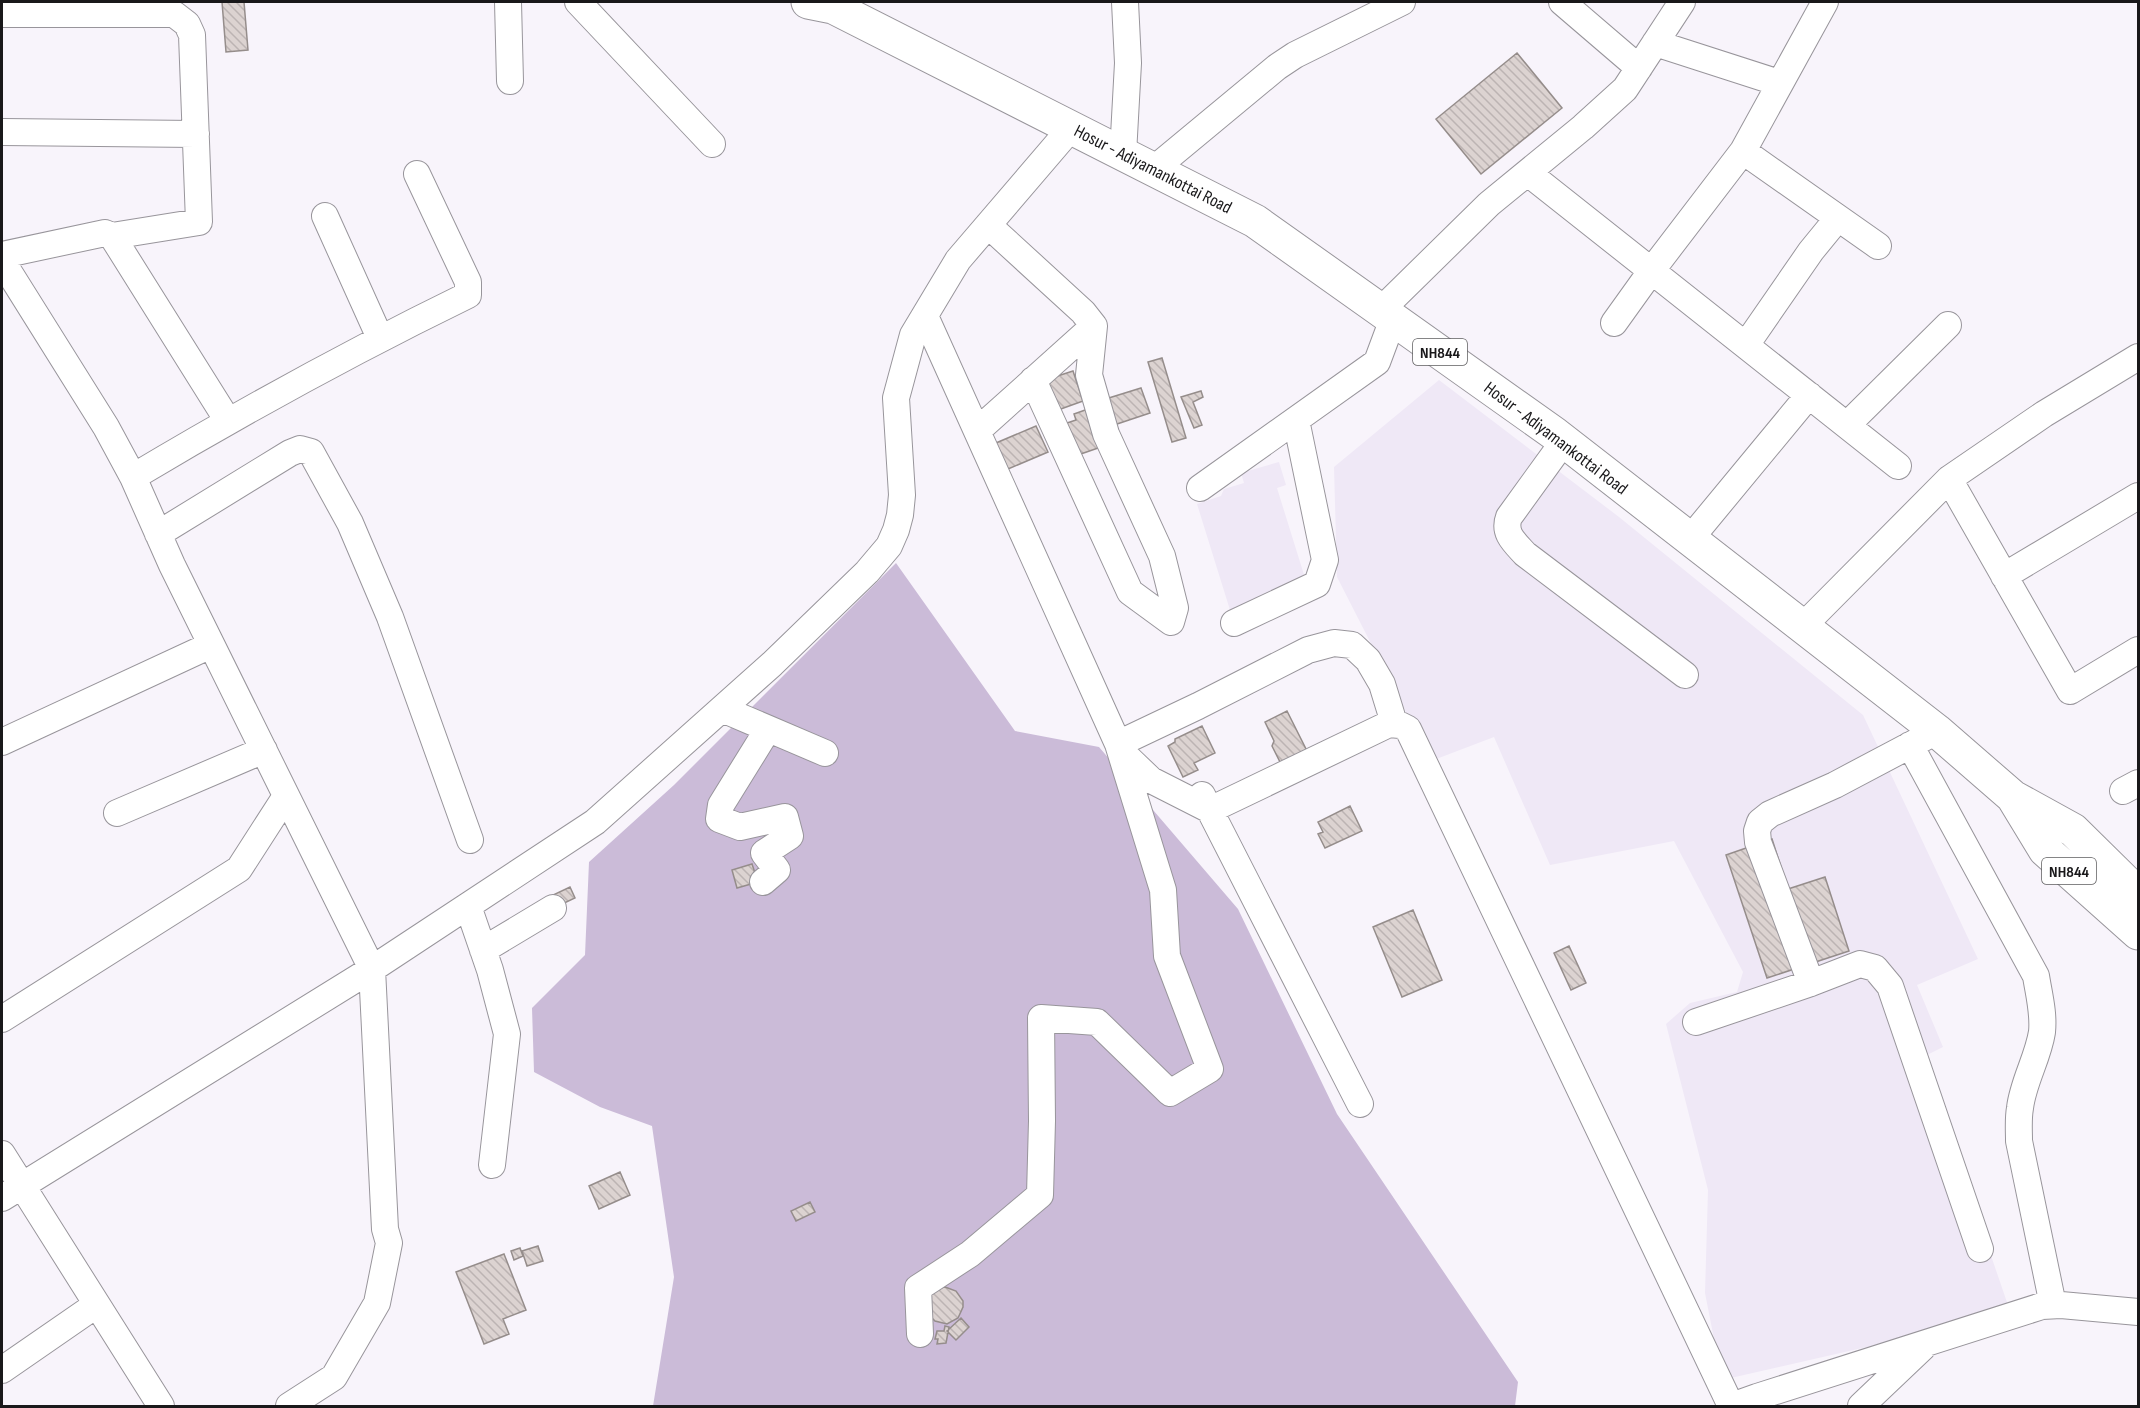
<svg xmlns="http://www.w3.org/2000/svg" width="2140" height="1408" font-family="'Sofia Sans Condensed',sans-serif">
	<style>
		.built { fill: #efe8f6 }
		.green { fill: #cbbbd8 }
		.building { fill: url(#building-back-hatch); stroke: #958d8b; stroke-width: 1.5 }
		.lines { fill: none; stroke-linecap: round; stroke-linejoin: round }
		.minor-casing { stroke: #98959b; stroke-width: 28 }
		.highway-casing { stroke: #98959b; stroke-width: 35 }
		.minor { stroke: #fff; stroke-width: 26 }
		.highway { stroke: #fff; stroke-width: 33 }
		.labels { text-anchor: middle; stroke-width: 4.5; stroke-linejoin: round; paint-order: stroke }
		.shield { fill: #fff; stroke: #5e5d5f; stroke-width: 1.5 }
		.shield-label { font-size: 16px; font-weight: bold; fill: #19181a }
		.street-label { font-size: 18px; fill: #19181a; stroke: #fff }
	</style>
	<defs>
		<pattern id="building-back-hatch" width="6" height="6" patternUnits="userSpaceOnUse" patternTransform="scale(1.5)"><rect width="6" height="6" fill="#dcd3d1"/><path d="M-1 5l2 2M0 0l6 6M5-1l2 2" fill="none" stroke="#bcb4b3"/></pattern>
	</defs>
	<rect width="100%" height="100%" fill="#f8f4fb"/>
	<path class="built" d="M1439,380L1619,517L1863,715L1978,959L1917,985L1943,1047L1923,1057L2011,1314L1722,1380L1705,1293L1708,1190L1666,1024L1690,1003L1737,992L1743,972L1674,841L1550,865L1494,737L1431,761L1337,577L1334,467Z
		M1279,462L1286,485L1277,488L1305,578L1281,586L1283,594L1230,610L1197,504L1221,496L1224,489L1244,483L1241,473Z"/>
	<path class="green" d="M896,563L1015,731L1099,747L1238,909L1337,1114L1518,1382L1515,1406H653L674,1277L652,1126L600,1107L534,1072L532,1008L585,955L589,862L674,785Z"/>
	<path class="building" d="M222,2H244L248,50L226,52Z
		M1517,53L1562,108L1481,174L1436,119Z
		M1162,358L1186,438L1172,442L1148,362Z
		M1073,371L1083,401L1058,410L1049,384L1043,386L1042,381Z
		M1141,388L1150,413L1108,427L1099,401Z
		M1201,391L1203,397L1193,402L1202,425L1194,428L1181,397Z
		M1088,409L1101,447L1075,456L1064,424L1076,420L1074,414Z
		M1036,426L1048,452L1008,469L996,443Z
		M1287,711L1308,753L1282,766L1272,746L1274,741L1265,722Z
		M1202,726L1215,753L1194,763L1198,770L1183,777L1168,746L1175,742V739Z
		M1350,806L1362,831L1325,848L1318,834L1323,832L1318,822Z
		M1772,839L1788,889L1825,877L1849,951L1767,978L1726,855Z
		M752,864L758,882L737,888L732,870Z
		M570,887L575,898L558,906L553,895Z
		M1413,910L1442,980L1402,997L1373,927Z
		M1569,946L1586,983L1571,990L1554,953Z
		M620,1172L630,1195L599,1209L589,1186Z
		M810,1202L815,1212L796,1221L791,1211Z
		M538,1246L543,1261L527,1266L522,1251Z
		M520,1248L523,1256L514,1260L511,1251Z
		M504,1254L526,1310L503,1319L509,1334L484,1344L456,1272Z
		M945,1287L956,1291L963,1301V1307L958,1318L947,1324L935,1321L931,1317L929,1295L939,1288Z
		M961,1318L969,1327L956,1340L947,1331Z
		M945,1326L949,1327L946,1343L937,1344L938,1339H935L937,1331H944Z"/>
	<g class="lines">
		<defs>
			<path id="minor" d="M508,2L510,81
				M578,2L712,144
				M1562,2L1639,68
				M2,14H174L187,24L192,35L199,222L112,236
				M1655,43L1779,83
				M2,132L196,134
				M1743,151L1878,246
				M1123,154L1128,63L1125,2
				M1154,169L1277,67L1295,55L1402,2
				M1528,173L1898,466
				M325,216L380,338
				M988,225L1083,312L1094,326L1089,375L1106,434L1162,556L1175,608L1171,622L1130,592L1033,380
				M2,255L105,233L112,236L228,421
				M2,261L106,427L133,477L172,565L372,969L385,1229L389,1243L377,1303L334,1377L289,1406
				M1381,310L1489,204L1583,127L1625,89L1682,2
				M925,316L1118,744L1127,757L1151,780L1210,810L1389,724L1400,725L1408,729L1731,1406
				M1614,323L1652,270L1743,151L1825,2
				M1746,345L1811,251L1838,218
				M1847,425L1948,325
				M977,431L1094,326
				M1564,441L1509,517C1503,533 1514,542 1525,554L1685,675
				M133,477C242,412 353,351 468,295V282L417,174
				M1949,479L2044,414L2138,357
				M1200,488L1377,362L1393,319
				M158,534L290,453L300,449L311,452L350,523L390,617L470,840
				M1690,539L1809,395
				M2004,576L2138,496
				M1234,623L1317,584L1325,560L1296,420
				M1803,626L1949,479L2070,691L2138,650
				M722,709L825,753
				M1937,731L1835,785L1770,814L1760,822L1757,831L1758,842L1811,983L1860,964L1875,968L1890,986L1980,1249
				M2,742L211,645
				M1910,745L2036,976C2039,995 2044,1013 2042,1032C2038,1058 2023,1082 2020,1108C2018,1119 2019,1130 2019,1141L2053,1305
				M2123,791L2138,783
				M1202,795L1360,1104
				M117,813L264,750
				M763,882L777,870L764,853L790,836L785,817L740,827L719,819L721,805L768,729
				M468,906L490,970L507,1034L492,1165
				M483,950L553,908
				M2,1019L239,869L286,796
				M1696,1022L1811,983
				M2,1154L161,1406
				M2,1198L372,969L595,822L772,664L867,572L889,546L896,530L900,515L902,495L896,398L913,335L958,260L1071,128
				M920,1334L918,1288L970,1254L1040,1195L1042,1121L1041,1018L1097,1022L1170,1093L1210,1069L1167,956L1163,890L1118,744L1198,706L1308,650L1334,643L1352,645L1368,660L1382,684L1394,723
				M2,1370L96,1305
				M1738,1406L1743,1402L1757,1397L2042,1306L2061,1305L2138,1312
				M1861,1406L1923,1347"/>
			<path id="highway" d="M808,2L833,7L1255,221L1555,434L1937,731L2013,797L2073,830L2138,894
				M2014,799L2045,850L2138,933"/>
		</defs>
		<use href="#minor" class="minor-casing"/>
		<use href="#highway" class="highway-casing"/>
		<use href="#minor" class="minor"/>
		<use href="#highway" class="highway"/>
	</g>
	<g class="labels">
		<g class="shield">
			<rect x="1413" y="339" width="54" height="26" rx="4.5"/>
			<rect x="2042" y="858" width="54" height="26" rx="4.5"/>
		</g>
		<g class="shield-label">
			<text x="1440" y="358">NH844</text>
			<text x="2069" y="877">NH844</text>
		</g>
		<g class="street-label">
			<text transform="translate(1153 169) rotate(27)" y="6">Hosur - Adiyamankottai Road</text>
			<text transform="translate(1556 438) rotate(37)" y="6">Hosur - Adiyamankottai Road</text>
		</g>
	</g>
	<rect width="2140" height="1408" fill="none" stroke="#19181a" stroke-width="6"/>
</svg>
